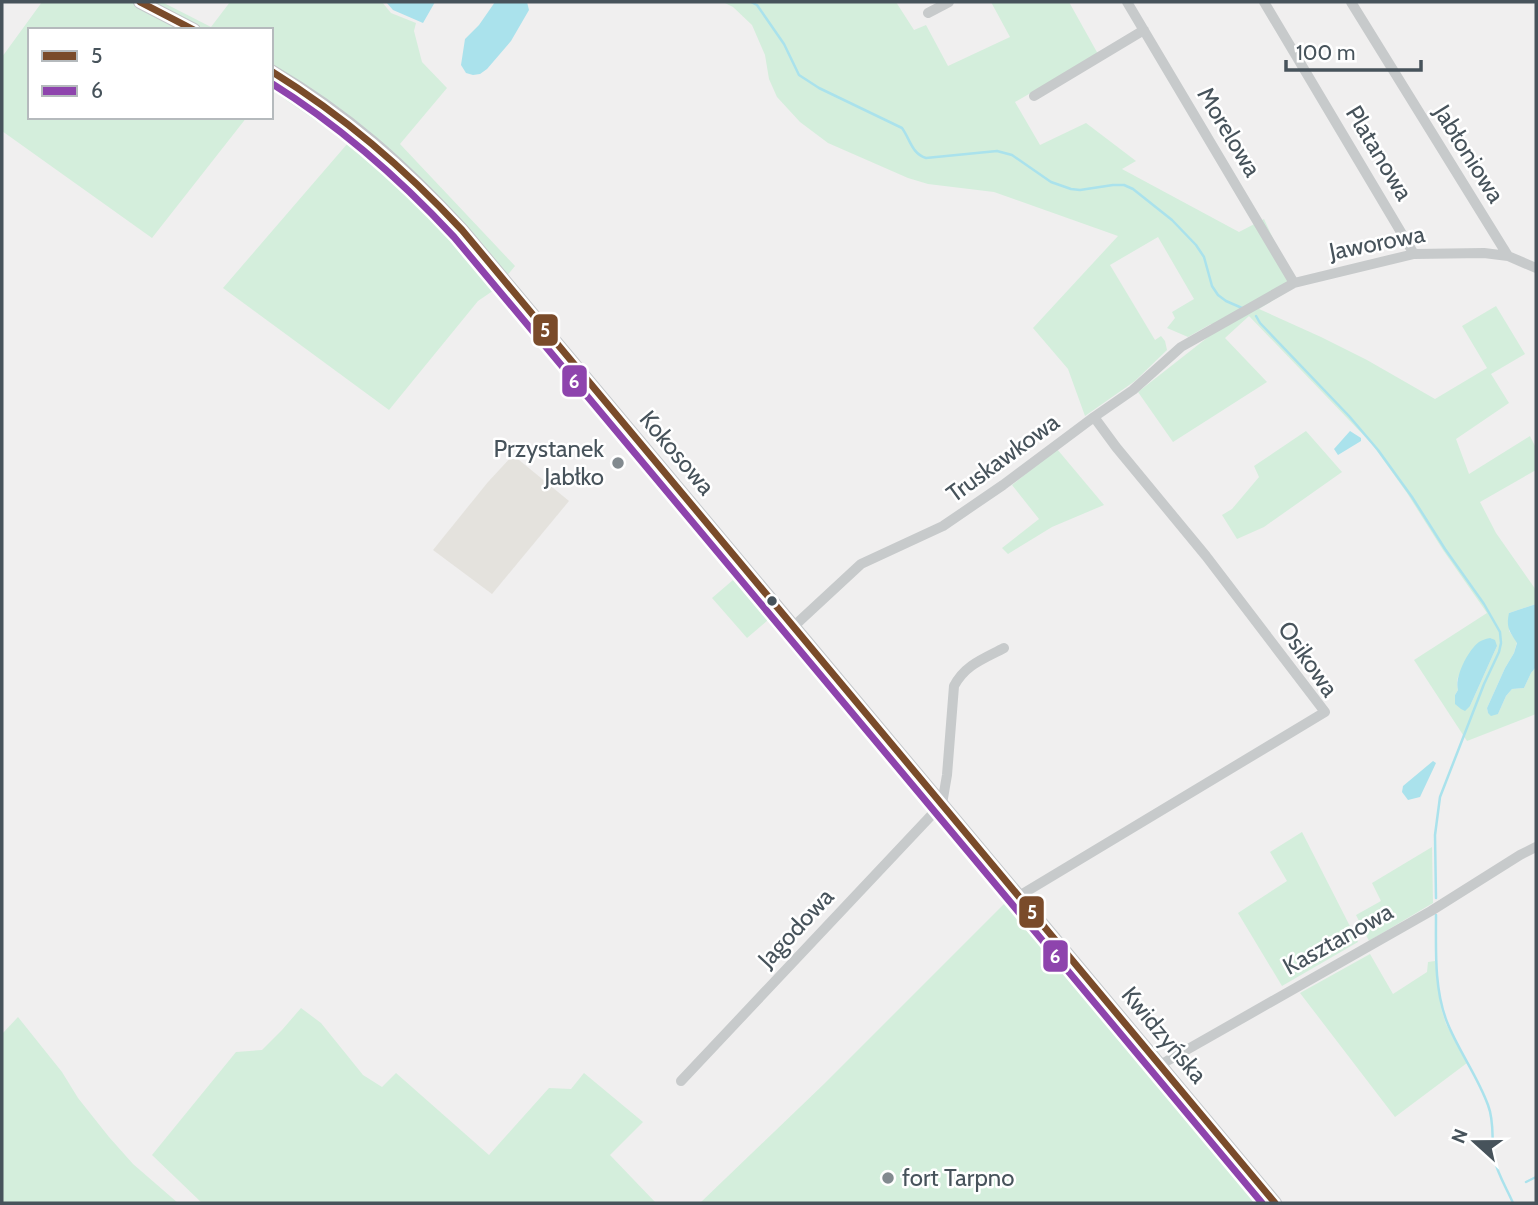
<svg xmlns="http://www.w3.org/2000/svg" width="1538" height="1205" font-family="Cabin,sans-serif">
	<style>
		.commercial { fill: #e4e2dd }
		.green { fill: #d4eedc; fill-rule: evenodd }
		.water { fill: #aae2ec }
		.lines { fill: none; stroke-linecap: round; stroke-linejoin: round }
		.stream { stroke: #aae2ec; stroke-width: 2.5 }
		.minor { stroke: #c7cacb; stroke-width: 10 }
		.major { stroke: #c5c8cb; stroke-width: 14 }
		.bus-1-casing { stroke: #fff; stroke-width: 12 }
		.bus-2-casing { stroke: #fff; stroke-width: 12 }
		.bus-1 { stroke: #7a4b2a; stroke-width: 7 }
		.bus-2 { stroke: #8e44ad; stroke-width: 7 }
		.poi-dot { fill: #828a8f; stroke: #fff; stroke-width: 2.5 }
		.bus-dot { fill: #47535b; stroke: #fff; stroke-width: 2.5 }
		.labels { text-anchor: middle; stroke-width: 5; stroke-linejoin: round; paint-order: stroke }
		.street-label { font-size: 24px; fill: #47535b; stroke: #fff }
		.poi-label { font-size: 24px; fill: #47535b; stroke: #fff; text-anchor: end }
		.line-badge { stroke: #fff; stroke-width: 2.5 }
		.badge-label { font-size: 19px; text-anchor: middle; font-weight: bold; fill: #fff }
	</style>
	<rect width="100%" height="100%" fill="#f0efef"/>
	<path class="commercial" d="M513,455L569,501L492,594L433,550L488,482Z"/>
	<path class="green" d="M42,2H162L211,27L230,2H382L391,13L416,23L414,31L422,62L447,88L400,144L515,266L497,288L478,301L389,410L223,288L348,143L273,91L271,92V30H30V117H247L152,238L2,131V57Z
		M723,2H896L914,30L926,25L948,66L1010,37L991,2H1069L1098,54L1015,102L1040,145L1086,123L1136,161L1122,169L1239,232L1264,219L1284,262L1292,289L1259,309L1321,337L1367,360L1435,399L1487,368L1462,326L1496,306L1525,354L1491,374L1509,403L1456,439L1469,474L1530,436L1536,448V470L1480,502L1496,533L1536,590V604L1509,613V631L1517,642L1514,653L1505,668L1487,708L1488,713L1498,714L1506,696L1512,689L1524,688L1531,673L1536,667V714L1467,741L1414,660L1487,613L1443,550L1407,493L1372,444L1249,316L1225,338L1267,382L1173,442L1138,392L1217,330L1211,324L1188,337L1167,328L1175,318L1172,312L1194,299L1158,237L1110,265L1155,340L1161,336L1165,341L1167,350L1135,381L1085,416L1068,369L1033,328L1118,236L994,192L928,184L908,178L828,143L800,122L777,97L769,79L765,55L752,25L733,7ZM1497,646L1470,706L1455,695L1458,690C1451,668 1482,656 1497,646Z
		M1306,431L1342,472L1264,527L1237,539L1222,515L1232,509L1259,477L1254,466Z
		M1057,449L1104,505L1052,527L1008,554L1002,548L1039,519L1012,485Z
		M733,580L768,620L747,638L712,598Z
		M1302,832L1358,942L1282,986L1238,913L1287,881L1270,852Z
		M1432,847L1433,903L1369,941L1356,915L1381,901L1372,883Z
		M1005,903L1256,1203H700L824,1084Z
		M1370,954L1393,994L1427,972L1428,962L1435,961L1441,1008L1446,1024L1467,1063L1395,1117L1300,993Z
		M301,1008L321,1023L363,1075L382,1087L396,1073L489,1155L549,1088L571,1089L584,1073L643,1122L610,1155L656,1203H202L152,1155L236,1052L262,1050L282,1030Z
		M18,1017L62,1072L78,1098L109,1137L133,1164L178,1203H2V1034Z"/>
	<path class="water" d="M386,2H435L423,23L393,10Z
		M495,2H527L529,10L511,41L487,69L480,74L473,75L466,73L461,65L465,39L479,25Z
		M1350,431L1361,438V441L1338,455L1334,449Z
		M1536,604V667L1531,673L1524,688L1512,689L1506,696L1498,714L1491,716L1488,713L1487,708L1505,668L1514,653L1517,643C1509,631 1506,627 1509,613Z
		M1490,638L1495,640L1497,646L1470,706L1465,711L1461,709L1455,704V695L1458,690C1454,678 1468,650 1479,642C1482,640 1485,639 1490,638Z
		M1433,761L1436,763L1420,797L1408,800L1402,792L1403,786Z"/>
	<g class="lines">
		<path class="stream" d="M751,2L757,5L784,44L799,75L819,88L902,128C910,139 912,154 926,158L997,151L1012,155L1051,182L1071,189L1080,190L1113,185H1124L1133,189L1172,220L1196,245L1204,257L1212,286L1218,295L1226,301L1242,308
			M1256,316L1260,323L1349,416L1378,450L1412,497L1445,549L1484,604L1500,632L1501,643L1499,652L1484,684L1440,797L1435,835L1436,898
			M1436,915C1436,950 1434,989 1447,1022C1458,1050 1477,1075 1488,1105C1495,1123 1491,1140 1494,1158C1497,1173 1507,1189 1513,1203
			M1526,1182L1536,1177"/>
		<path class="minor" d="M1127,2L1294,283
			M1264,2L1414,254
			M1351,2L1508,256
			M928,13L949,2
			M1034,96L1144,30
			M793,627L861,564L943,526L1003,485L1094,417L1133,390L1181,347L1294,283L1414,254L1484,253L1508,256L1536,268
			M1019,896L1325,712L1206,556L1116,447L1094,417
			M1160,1065L1431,911L1520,855L1536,847
			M681,1081L942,804L947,775L954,686C965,665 983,659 1004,648"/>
		<path class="major" d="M140,2L194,30
			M271,71C348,116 402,165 462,230L1275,1203"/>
		<defs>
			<path id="bus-1" d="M140,2L194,30
				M271,71C345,117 403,167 462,230L1275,1203"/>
			<path id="bus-2" d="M271,83C340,126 399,178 454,237L1262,1203"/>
		</defs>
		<use href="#bus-1" class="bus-1-casing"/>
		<use href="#bus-2" class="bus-2-casing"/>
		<use href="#bus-1" class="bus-1"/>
		<use href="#bus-2" class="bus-2"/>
	</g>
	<g class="poi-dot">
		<circle cx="618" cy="463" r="7"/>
		<circle cx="888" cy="1178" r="7"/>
	</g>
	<circle class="bus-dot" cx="772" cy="601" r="6"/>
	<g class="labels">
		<g class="street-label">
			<text transform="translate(1229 132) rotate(59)" y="8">Morelowa</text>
			<text transform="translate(1379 153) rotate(59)" y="8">Platanowa</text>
			<text transform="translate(1469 154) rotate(58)" y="8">Jabłoniowa</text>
			<text transform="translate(1377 243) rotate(-11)" y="8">Jaworowa</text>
			<text transform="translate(677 453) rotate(50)" y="8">Kokosowa</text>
			<text transform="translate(1003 458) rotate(-36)" y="8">Truskawkowa</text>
			<text transform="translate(1308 659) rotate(55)" y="8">Osikowa</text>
			<text transform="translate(796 928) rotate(-47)" y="8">Jagodowa</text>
			<text transform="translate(1338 939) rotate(-29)" y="8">Kasztanowa</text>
			<text transform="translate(1164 1035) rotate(50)" y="8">Kwidzyńska</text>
		</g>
		<g class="poi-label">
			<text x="604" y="457">Przystanek<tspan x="604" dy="28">Jabłko</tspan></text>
			<text x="902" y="1186" text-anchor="start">fort Tarpno</text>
		</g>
	</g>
	<g class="line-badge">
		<rect x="532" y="313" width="27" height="34" rx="7" fill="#7a4b2a"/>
		<rect x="561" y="364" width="27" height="34" rx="7" fill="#8e44ad"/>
		<rect x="1018" y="895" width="27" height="34" rx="7" fill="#7a4b2a"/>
		<rect x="1042" y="939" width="27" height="34" rx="7" fill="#8e44ad"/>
	</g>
	<g class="badge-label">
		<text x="545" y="337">5</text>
		<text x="574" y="388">6</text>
		<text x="1032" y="919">5</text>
		<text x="1055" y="963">6</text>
	</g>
	<rect width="1538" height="1205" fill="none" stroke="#47535b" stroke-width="7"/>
	<rect x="28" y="28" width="245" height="91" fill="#ffffff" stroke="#b5babd" stroke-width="2"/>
	<rect x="42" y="51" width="35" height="10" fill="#7a4b2a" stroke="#b5babd" stroke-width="2"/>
	<text x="91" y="63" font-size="21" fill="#47535b">5</text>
	<rect x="42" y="86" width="35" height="10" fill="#8e44ad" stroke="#b5babd" stroke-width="2"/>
	<text x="91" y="98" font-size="21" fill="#47535b">6</text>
	<g transform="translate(1475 1142) rotate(291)" stroke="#ffffff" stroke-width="5" paint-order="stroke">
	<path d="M0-5L12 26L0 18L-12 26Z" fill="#47535b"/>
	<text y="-10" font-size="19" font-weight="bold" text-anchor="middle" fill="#47535b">N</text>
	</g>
	<path d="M1286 60v10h135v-10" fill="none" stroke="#47535b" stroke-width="3.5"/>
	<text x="1296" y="60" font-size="21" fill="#47535b" stroke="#ffffff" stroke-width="5" paint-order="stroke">100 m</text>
</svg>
